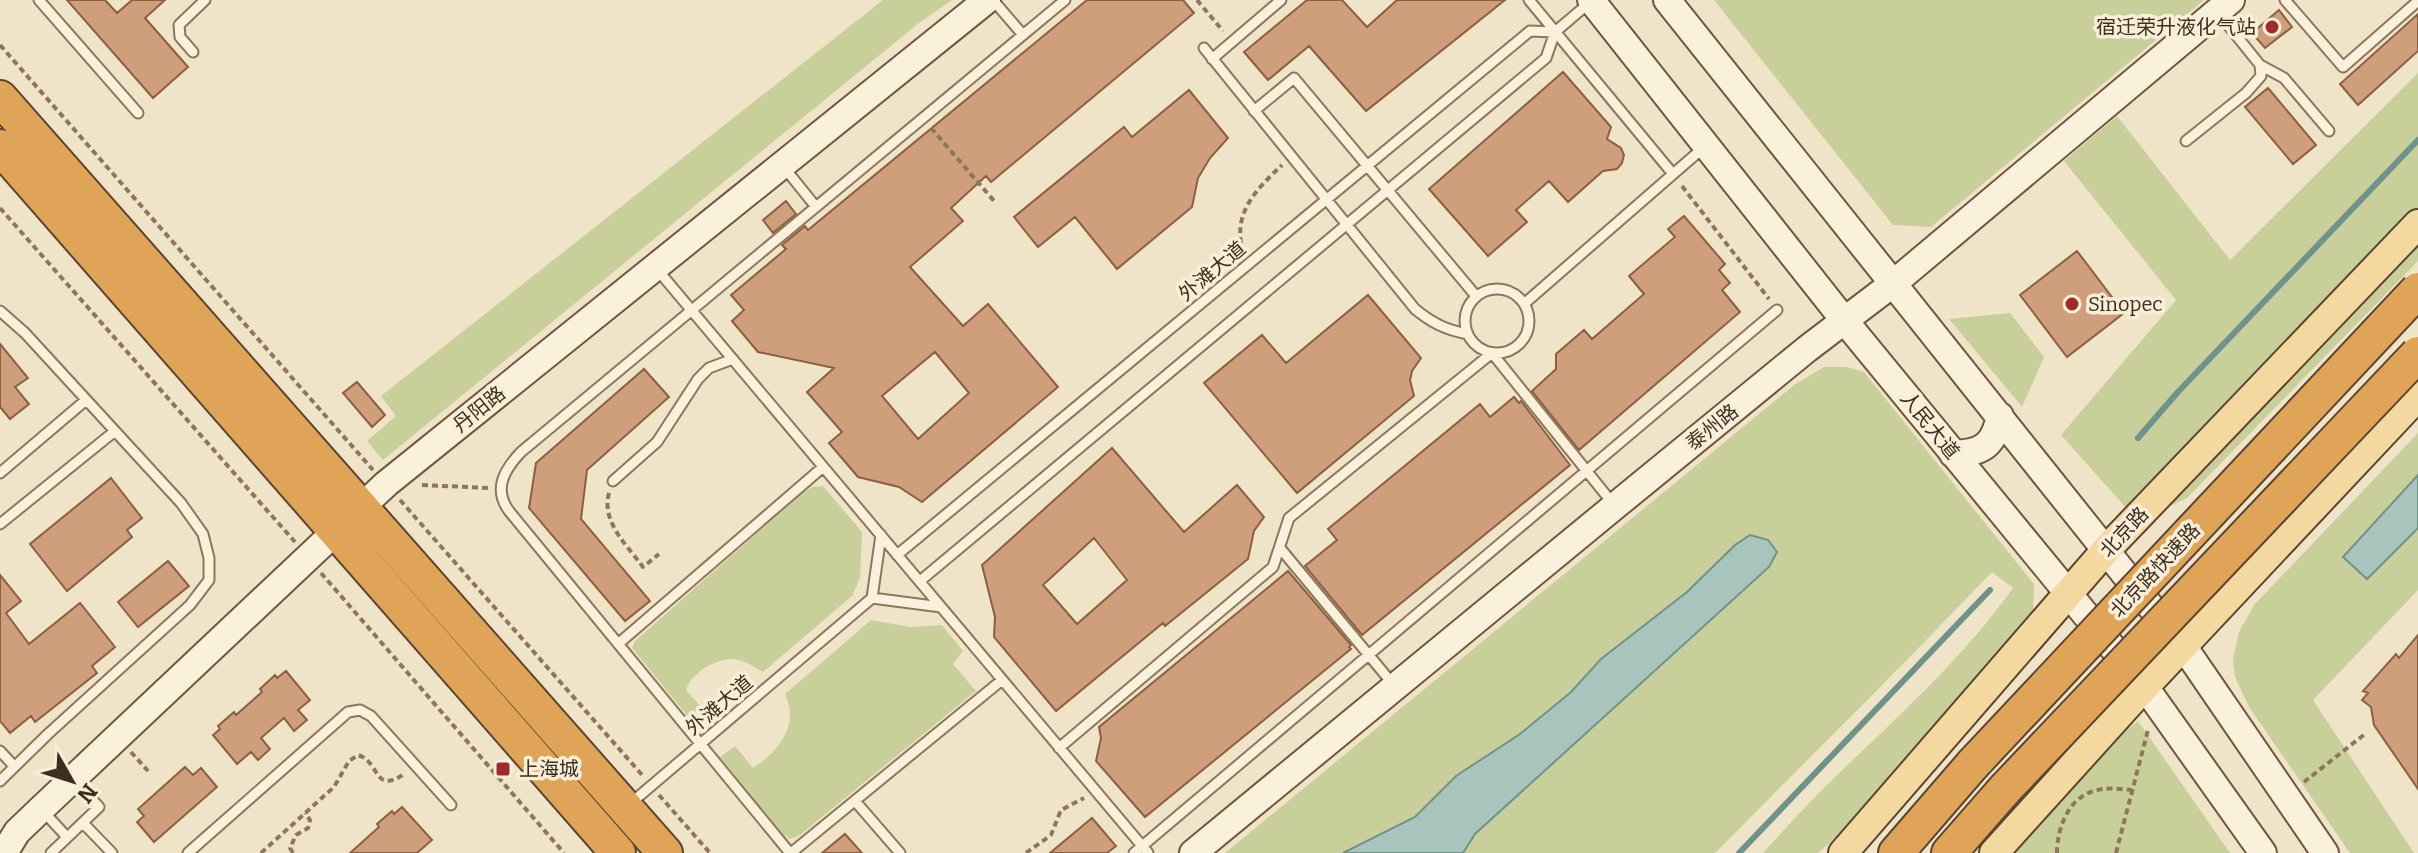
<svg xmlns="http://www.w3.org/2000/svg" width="2418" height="853" font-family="Bitter,'Noto Sans SC',serif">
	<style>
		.green { fill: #c9cf9b }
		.water { fill: #a9c4bc; stroke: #6f938a; stroke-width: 2 }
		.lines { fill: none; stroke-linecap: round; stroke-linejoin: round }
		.stream { stroke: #6f938a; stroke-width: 6 }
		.building { fill: #cf9f7d; stroke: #8d5f41; stroke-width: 2; fill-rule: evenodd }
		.lane-casing { stroke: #8d765c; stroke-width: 13 }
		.secondary-casing { stroke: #6f573f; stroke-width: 30 }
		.primary-casing { stroke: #5b4430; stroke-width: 32 }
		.highway-casing { stroke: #5b4430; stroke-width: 38 }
		.path { stroke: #8d765c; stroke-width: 4; stroke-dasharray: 6 4; stroke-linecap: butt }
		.lane { stroke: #faf1dc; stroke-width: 9 }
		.secondary { stroke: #faf1dc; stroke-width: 26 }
		.primary { stroke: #f3d9a0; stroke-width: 28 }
		.highway { stroke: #e0a458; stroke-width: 34 }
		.highway-bridge-casing { stroke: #5b4430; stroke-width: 38; stroke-linecap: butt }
		.highway-bridge { stroke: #e0a458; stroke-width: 34 }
		.poi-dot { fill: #9e2a2b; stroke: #f7eed8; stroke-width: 3 }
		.labels { text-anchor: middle; stroke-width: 7; stroke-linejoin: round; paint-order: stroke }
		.poi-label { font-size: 20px; fill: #3d2e20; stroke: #f7eed8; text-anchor: start }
		.street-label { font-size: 20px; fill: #3d2e20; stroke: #f7eed8 }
	</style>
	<rect width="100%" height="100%" fill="#f0e4c8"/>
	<path class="green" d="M883,0H952L919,23L383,460L367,441L396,416L381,396Z
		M1714,0H2204L1931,227L1893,225Z
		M2418,73V261L2187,498L2152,514L2129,511L2061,435L2176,300L2064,161L2117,116L2230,260Z
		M2010,313L2044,357L2022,407L1949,319Z
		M1824,367H1847L1864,372L2034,584L2033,623L1909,774L1818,853H1763C1785,829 1807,804 1831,781C1895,719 1961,661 2013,588L1992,572L1904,663L1715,853H1225L1794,385Z
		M2418,433V590L2313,700L2414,853H2350L2249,707L2235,677L2233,659L2239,632L2254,605Z
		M823,486L862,532L860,578L852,596L763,672C754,667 744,660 733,659C715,658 692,673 686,690L703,709L690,719L632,648L635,641L801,494L812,487Z
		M871,620L910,627L942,625L963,651L953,664L976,691L800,835L790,839L781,832L720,757L735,746L753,768C779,751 800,725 785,694Z
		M2138,721L2230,853H2008L2107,745Z"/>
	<path class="water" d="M2418,475V528L2367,579L2343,557Z
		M1750,535L1768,540L1777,552L1769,567L1475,834L1463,853H1343L1415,817L1456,776L1520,734L1571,692L1601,659L1687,592L1735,545Z"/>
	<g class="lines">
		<path class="stream" d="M2138,438L2177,393L2418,140
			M1739,853L1990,590"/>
	</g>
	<path class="building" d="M67,0H105L117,13L132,0H165L145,18L188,67L153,98Z
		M1087,0H1183L1194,13L991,182L986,176L951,208L963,221L910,267L963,326L988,304L1058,387L922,502L899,487L858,477L829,443L842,432L807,392L834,368L758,352L732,321L744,310L731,295L786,249L782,245L805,226L808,230ZM935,352L969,393L918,439L882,396Z
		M1307,0H1342L1367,27L1397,0H1505L1366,111L1309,46L1268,80L1244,52Z
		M2279,10L2292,27L2265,48L2252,33Z
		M2418,14V51L2358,105L2340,84Z
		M1563,72L1611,127L1607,139L1621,148L1624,155L1622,163L1617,169L1603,171L1568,202L1549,181L1516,210L1527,222L1488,256L1429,189Z
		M2268,88L2316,145L2293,164L2245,107Z
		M1189,90L1228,138L1210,158L1198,178L1192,207L1117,269L1075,217L1038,247L1014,217L1124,127L1132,137Z
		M786,201L796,214L773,233L763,220Z
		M1684,216L1725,264L1719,270L1730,283L1722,290L1740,312L1579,450L1532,391L1556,369V354L1584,330L1592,339L1644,294L1629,276L1675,237L1668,229Z
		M2077,251L2124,313L2067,357L2020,295Z
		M1368,295L1421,358L1412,371L1410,380L1414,396L1297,493L1204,383L1262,335L1286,363Z
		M0,344L28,378L15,387L29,404L10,419L0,407Z
		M644,369L669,397L587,470L581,519L650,601L625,621L529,508L536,463Z
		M357,382L385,415L372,427L343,393Z
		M1514,397L1519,403L1521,401L1570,465L1362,635L1305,566L1337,540L1328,529L1480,404L1490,417Z
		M1112,448L1184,532L1237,485L1264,517L1254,531L1248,559L1165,626L1163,623L1056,711L994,637L995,617L982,565ZM1094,538L1127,580L1077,624L1043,585Z
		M111,478L142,518L127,530L132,537L67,591L30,544Z
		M168,561L189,586L138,627L118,602Z
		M1288,571L1351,645L1349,647L1351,649L1145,817L1096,761L1101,738L1099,727Z
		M0,575L21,601L6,613L29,644L80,603L115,647L92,666L97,673L35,722L31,716L10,733L0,721Z
		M2418,635V789L2374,725L2371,707L2362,700L2368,693L2363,691L2396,654L2399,658Z
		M286,671L310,700L298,710L307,720L294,731L284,718L261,738L270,749L258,760L251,752L237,764L213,735L220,729L218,726L234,712L236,715L262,692L260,689L275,675L277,678Z
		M185,767L193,775L201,768L217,787L154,842L137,822L144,816L138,809Z
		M402,807L432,840L417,853H350L379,827L377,824L392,811L394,814Z
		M1092,818L1116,846L1107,853H1050Z
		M845,834L862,853H822Z"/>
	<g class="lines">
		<defs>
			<path id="lane" d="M39,0L138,113
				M993,0L1023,35
				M1529,0L1673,174
				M2285,0L2343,67L2418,1
				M1204,48L1415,309C1432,323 1446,330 1468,334
				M193,52L180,37L179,25L205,0
				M1212,59L1281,0
				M2260,65L2284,78L2329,131
				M1254,111L1294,78L1476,296
				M2186,141L2246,93L2261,76L2260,65L2219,14
				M783,166L816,207
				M656,268L1148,853
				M1465 321a32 32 0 1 1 64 0a32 32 0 1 1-64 0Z
				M1525,303L1703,148
				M0,311L25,333L181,503L203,534L209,558V580L190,605L48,734L0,781
				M0,473L86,400
				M613,481L657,442L698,379L709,368L733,359
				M0,524L115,431
				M881,535L872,598L941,607
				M1280,548L1392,683
				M897,555L1530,31L1555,32
				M920,581L1546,58L1555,32L1589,3
				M618,644L823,467
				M1059,748L1273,567L1289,518L1492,353L1614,505
				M0,751L14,766
				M855,801L900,853
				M631,803L872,598
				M42,810L67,837
				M83,823L112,853
				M51,853L99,807L74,779
				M188,853L348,712L360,710L371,716L451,805
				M790,853L509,511C493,489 504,470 521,452L1065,0
				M791,853L1002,680
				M1134,853L1777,310"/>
			<path id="secondary" d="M1591,0L1844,320L2145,687L2263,853
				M1667,0L2190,656L2325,853
				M1953,454C1983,453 1994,445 2000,416
				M4,853L17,832L41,809L386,484L987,0
				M1193,853L1615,506L1807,349L1895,282L2231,0"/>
			<path id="primary" d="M1843,853L2106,550L2418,224
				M1994,853L2134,698L2418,396"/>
			<path id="highway" d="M0,98L665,853
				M0,147L618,853
				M1896,853L1973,764
				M1949,853L2005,789"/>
		</defs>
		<use href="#lane" class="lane-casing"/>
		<use href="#secondary" class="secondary-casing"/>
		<use href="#primary" class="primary-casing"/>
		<use href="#highway" class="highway-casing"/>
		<path class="path" d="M1197,0L1223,31
			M0,45L373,470
			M931,128L995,202
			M1682,186L1769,299
			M0,208L295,542
			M1243,253C1232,213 1255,191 1282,165
			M422,485L489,488
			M609,493C601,522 627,545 643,567L659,554
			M400,500L643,776
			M321,573L564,853
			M131,752L148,771
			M2304,782L2365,734
			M659,795L710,853
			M261,853L334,787L349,761L358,755C381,762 373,795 404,774
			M293,853L290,848L296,835L308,828L310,820L305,813
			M1026,853L1051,835L1061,810L1084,798
			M2057,853C2057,829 2068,798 2094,791C2106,787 2120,789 2132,790
			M2116,853L2148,730"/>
		<use href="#lane" class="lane"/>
		<use href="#secondary" class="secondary"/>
		<use href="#primary" class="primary"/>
		<use href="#highway" class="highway"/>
		<defs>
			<path id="highway-bridge" d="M1973,764L2418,290
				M2005,789L2418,354"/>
		</defs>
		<use href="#highway-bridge" class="highway-bridge-casing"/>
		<use href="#highway-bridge" class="highway-bridge"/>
	</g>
	<g class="poi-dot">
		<circle cx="2272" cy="27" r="8"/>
		<circle cx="2072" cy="304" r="8"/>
		<rect x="495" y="761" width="16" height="16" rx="4"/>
	</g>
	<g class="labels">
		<g class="poi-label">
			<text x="2256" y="34" text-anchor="end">宿迁荣升液化气站</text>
			<text x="2088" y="311">Sinopec</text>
			<text x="519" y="776">上海城</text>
		</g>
		<g class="street-label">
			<text transform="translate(1212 271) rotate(-40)" y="7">外滩大道</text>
			<text transform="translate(479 409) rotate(-39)" y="7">丹阳路</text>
			<text transform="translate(1930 425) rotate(51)" y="7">人民大道</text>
			<text transform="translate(1712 427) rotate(-39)" y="7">泰州路</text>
			<text transform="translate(2124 532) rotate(-47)" y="7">北京路</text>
			<text transform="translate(2155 570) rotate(-47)" y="7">北京路快速路</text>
			<text transform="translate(719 705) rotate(-40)" y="7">外滩大道</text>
		</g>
	</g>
	<g transform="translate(72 781) rotate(129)" stroke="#f7eed8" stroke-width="6" paint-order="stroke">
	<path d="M0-6L14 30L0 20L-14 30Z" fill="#3d2e20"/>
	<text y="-12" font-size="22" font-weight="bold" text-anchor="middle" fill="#3d2e20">N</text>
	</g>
</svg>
